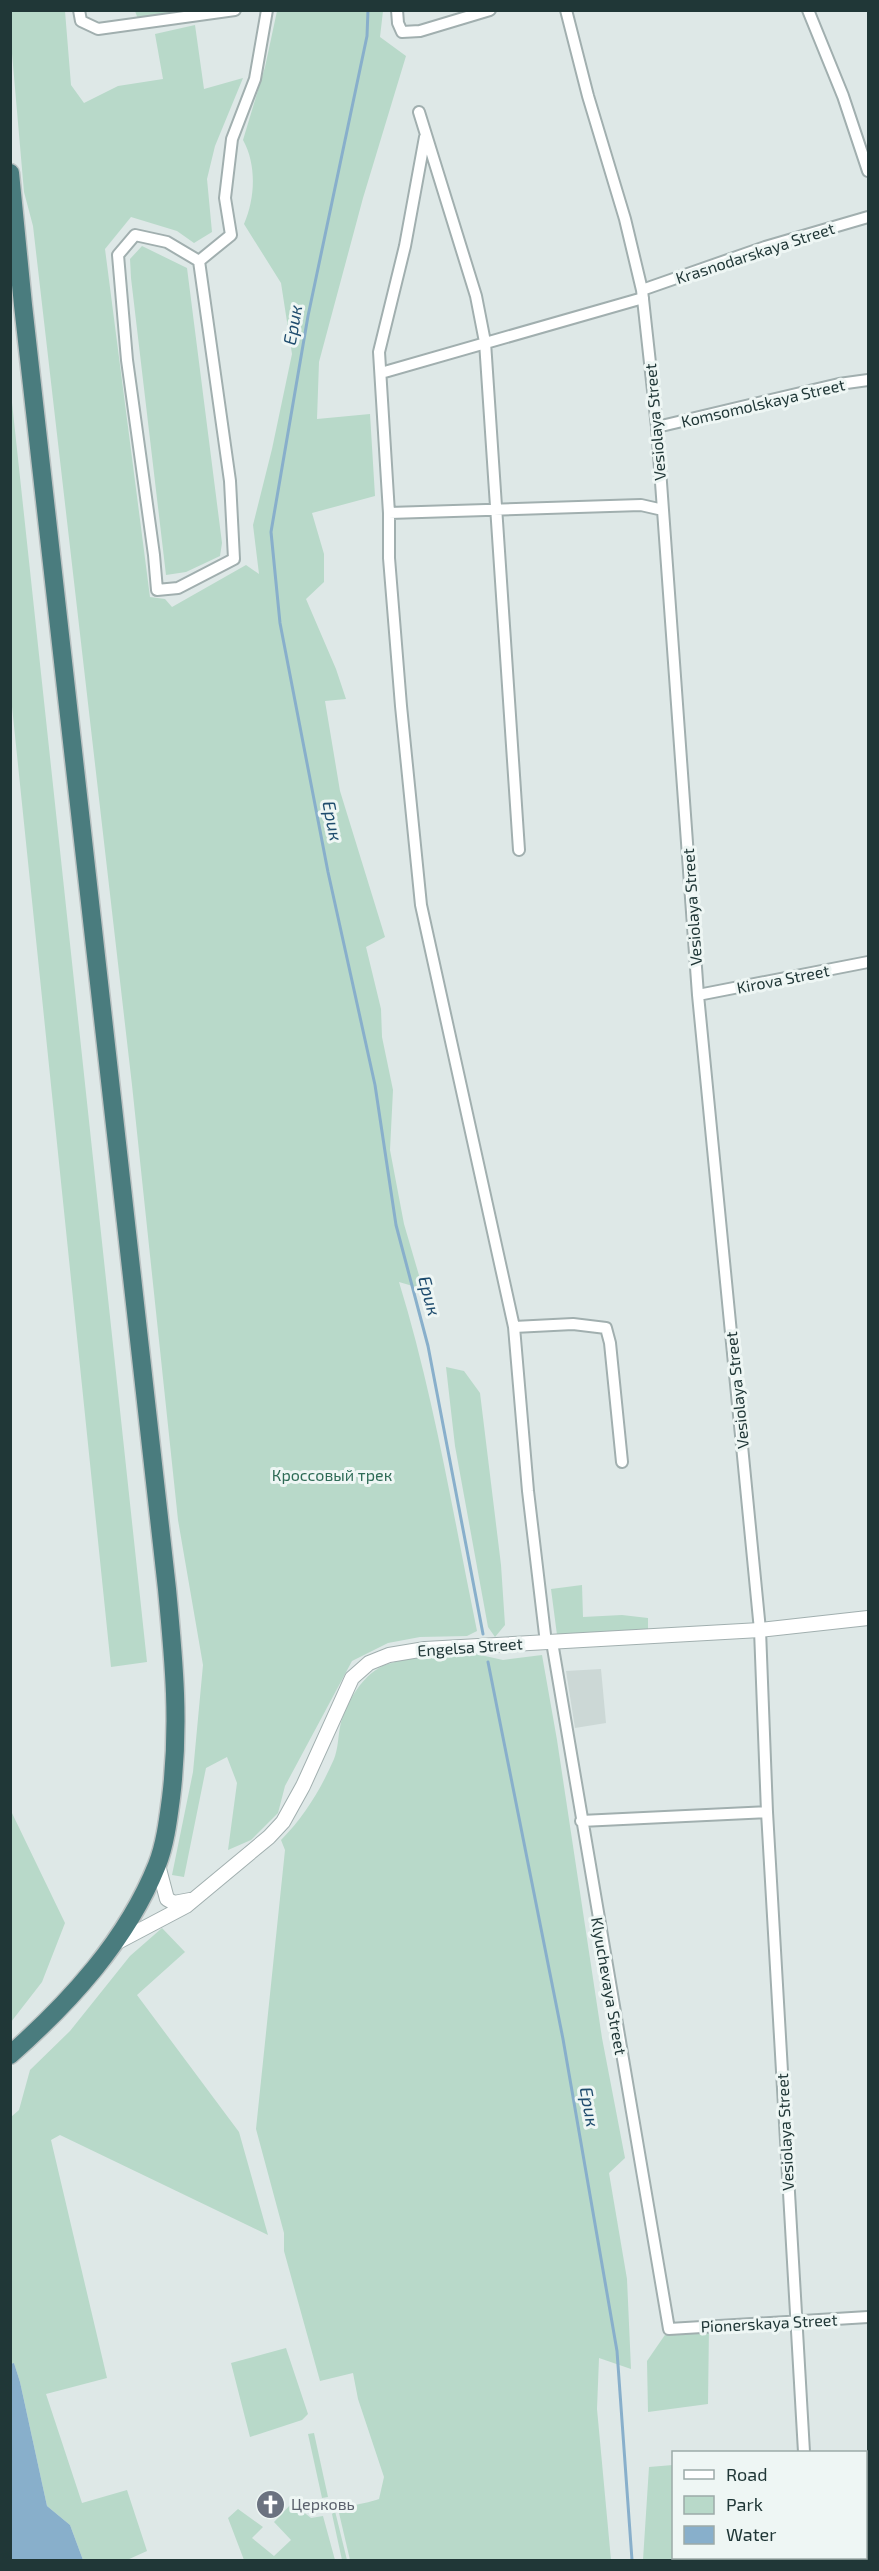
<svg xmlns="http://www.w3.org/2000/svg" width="879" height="2571" font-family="'Exo 2',sans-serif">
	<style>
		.built { fill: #ccd8d6 }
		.green { fill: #b8d9c9 }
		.water { fill: #88afcb }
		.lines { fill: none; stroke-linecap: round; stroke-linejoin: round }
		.stream { stroke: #88afcb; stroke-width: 3 }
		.minor-casing { stroke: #a1afaf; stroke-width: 14 }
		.tertiary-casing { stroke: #a1afaf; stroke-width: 16 }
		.trunk-casing { stroke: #bcc3c3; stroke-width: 21 }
		.minor { stroke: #fff; stroke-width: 10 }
		.tertiary { stroke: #fff; stroke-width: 14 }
		.trunk { stroke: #4a7c7e; stroke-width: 18 }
		.labels { text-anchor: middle; stroke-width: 6; stroke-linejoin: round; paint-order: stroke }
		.street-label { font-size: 16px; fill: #203737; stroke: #eef6f4 }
		.park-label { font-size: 16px; fill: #2e6b56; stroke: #eef6f4 }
		.worship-label { font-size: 16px; fill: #5b616d; stroke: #eef6f4; text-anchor: start }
		.water-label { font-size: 18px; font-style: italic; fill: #1f4c6e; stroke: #eef6f4 }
	</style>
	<rect width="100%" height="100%" fill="#dee8e7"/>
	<path class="built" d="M601,1669L606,1723L575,1728L566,1671Z"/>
	<path class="green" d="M10,11H65L71,85L84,103L118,86L163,79L155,34L195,25L204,89L243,78L215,146L207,179L212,232L194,243L177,231L131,217L105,249L150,597L165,599L172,607L246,565L259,574L253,525L272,449L292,354L281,283L244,224C255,199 257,165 243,140L265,67L277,11H383L380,37L406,56L363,198L319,362L317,419L370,414L375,496L312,513L324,554V582L306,599L336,669L346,699L325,701L340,791L385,937L366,947L381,1009L382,1037L393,1090L390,1150L404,1224L423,1289L399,1282C434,1396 453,1514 477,1631L467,1636L420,1637L388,1643L352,1661L285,1786L278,1813L251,1840L228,1850L237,1783L227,1757L206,1768L184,1877L172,1875L193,1772L203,1665L178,1520L132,1085L33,226L24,192L11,42Z
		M135,11H179L138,19Z
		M142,246L187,268L222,543L220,556L186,572L166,575L131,278L130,259Z
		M10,384L147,1662L111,1667L11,697Z
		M446,1367L464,1371L480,1393L501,1565L505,1625L495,1637L488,1627L455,1446Z
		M582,1585L583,1617L622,1615L648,1618V1631L557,1635L551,1589Z
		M476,1654L503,1660L542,1655L557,1740L602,2038L625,2158L609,2173L627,2279L631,2369L599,2358L597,2409L611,2560H350L339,2513C354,2502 363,2505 379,2499L384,2477L358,2399L353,2373L320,2381L284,2251V2233L256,2129L285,1850L281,1840C304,1817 321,1789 334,1759C338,1749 338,1738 340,1727C345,1704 364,1671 388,1664C416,1655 447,1656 476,1654Z
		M11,1811L65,1923L42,1982L11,2022Z
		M162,1928L185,1952L137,1995L239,2132L268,2235L60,2135L51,2140L107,2378L46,2394L82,2503L127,2490L147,2551L127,2560H83L70,2525L47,2506L20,2382L14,2363L11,2364V2117L19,2110L30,2070L70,2031L130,1956Z
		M709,2326L708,2404L648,2412L647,2361L669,2329Z
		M286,2348L308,2414L302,2420L250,2437L231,2363Z
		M314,2433L328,2497L322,2498L308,2434Z
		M673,2465L674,2558H717V2560H643L649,2467Z
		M292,2503L311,2518L323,2516L335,2560H244L228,2518L238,2509L263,2527L252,2538L274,2556L291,2540L274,2522Z
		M335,2511L347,2560H342L332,2514Z"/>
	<path class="water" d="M14,2363L20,2382L47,2506L70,2525L83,2560H11L10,2364Z"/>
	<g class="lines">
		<path class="stream" d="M368,10L367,36L308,316L271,532L280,623L328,872L375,1085L396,1225L428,1346L483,1634
			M488,1662L563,2039L617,2351L632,2560"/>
		<defs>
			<path id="minor" d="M79,10L81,21L98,29L235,10
				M397,10L398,23L402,32L420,31L490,10
				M566,10L588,96L625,219L642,290L657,427L698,995L760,1630L767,1812L804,2452
				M808,10L843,96L868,171
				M419,112L476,296L485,342L519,850
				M425,137L405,246L379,352L389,513L641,505L663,510
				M135,235L167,242L199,261L230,481L234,559L178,588L157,590L154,555L127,360L118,255Z
				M199,261L231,235L225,198L232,139L255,79L267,10
				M642,290L765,247L868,217
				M381,373L643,298
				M657,427L839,384L868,380
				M389,513V558L401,706L421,905L514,1327L528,1491L546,1643
				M698,995L868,962
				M514,1327L573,1324L606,1328L610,1343L622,1462
				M552,1642L669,2329L868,2317
				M581,1821L767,1812
				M810,2558V2560"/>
			<path id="tertiary" d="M158,1865L167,1899L174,1903L190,1900
				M114,1944L186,1906L269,1837L283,1822L303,1786L352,1678L369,1663L389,1655L425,1649L760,1630L868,1618"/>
			<path id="trunk" d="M10,173L23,305L167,1589C174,1662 180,1725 171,1798C168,1821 165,1845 157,1865C127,1940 70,2002 10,2055"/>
		</defs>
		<use href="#minor" class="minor-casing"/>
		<use href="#tertiary" class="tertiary-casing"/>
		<use href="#trunk" class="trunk-casing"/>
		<use href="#minor" class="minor"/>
		<use href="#tertiary" class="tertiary"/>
		<use href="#trunk" class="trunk"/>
	</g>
	<defs>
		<symbol id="church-disc" viewBox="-11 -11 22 22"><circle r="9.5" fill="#6b7280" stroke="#eef6f4"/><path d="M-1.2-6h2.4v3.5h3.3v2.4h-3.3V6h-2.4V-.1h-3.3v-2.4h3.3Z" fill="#fff"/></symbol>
	</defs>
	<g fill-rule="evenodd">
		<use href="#church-disc" x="254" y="2488" width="33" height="33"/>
	</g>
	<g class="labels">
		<g class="street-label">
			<text transform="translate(755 253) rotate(-18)" y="6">Krasnodarskaya Street</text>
			<text transform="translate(763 403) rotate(-13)" y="6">Komsomolskaya Street</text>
			<text transform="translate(655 422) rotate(-95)" y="6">Vesiolaya Street</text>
			<text transform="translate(692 907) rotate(-94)" y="6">Vesiolaya Street</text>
			<text transform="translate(783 979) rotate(-11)" y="6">Kirova Street</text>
			<text transform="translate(737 1390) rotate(-96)" y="6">Vesiolaya Street</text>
			<text transform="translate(470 1647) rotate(-4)" y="6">Engelsa Street</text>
			<text transform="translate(609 1986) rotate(80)" y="6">Klyuchevaya Street</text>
			<text transform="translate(785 2132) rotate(-93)" y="6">Vesiolaya Street</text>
			<text transform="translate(769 2323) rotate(-3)" y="6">Pionerskaya Street</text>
		</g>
		<g class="park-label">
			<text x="332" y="1481">Кроссовый трек</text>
		</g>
		<g class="worship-label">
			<text x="291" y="2510">Церковь</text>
		</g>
		<g class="water-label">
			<text transform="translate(293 325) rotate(-80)" y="6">Ерик</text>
			<text transform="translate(332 821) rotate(79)" y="6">Ерик</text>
			<text transform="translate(429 1296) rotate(75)" y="6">Ерик</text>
			<text transform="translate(589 2107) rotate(80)" y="6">Ерик</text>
		</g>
	</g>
	<rect width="879" height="2571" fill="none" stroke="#203737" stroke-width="24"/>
	<rect x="672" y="2451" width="195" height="108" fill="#eef6f4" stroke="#9caaa8" stroke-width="1.5"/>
	<rect x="684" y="2470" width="30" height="9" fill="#ffffff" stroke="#9caaa8" stroke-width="1.5"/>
	<text x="726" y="2481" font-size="18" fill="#203737">Road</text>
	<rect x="684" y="2496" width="30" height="18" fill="#b8d9c9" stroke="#9caaa8" stroke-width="1.5"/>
	<text x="726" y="2511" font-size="18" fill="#203737">Park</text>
	<rect x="684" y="2526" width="30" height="18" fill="#88afcb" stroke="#9caaa8" stroke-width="1.5"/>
	<text x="726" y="2541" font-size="18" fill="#203737">Water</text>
</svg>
